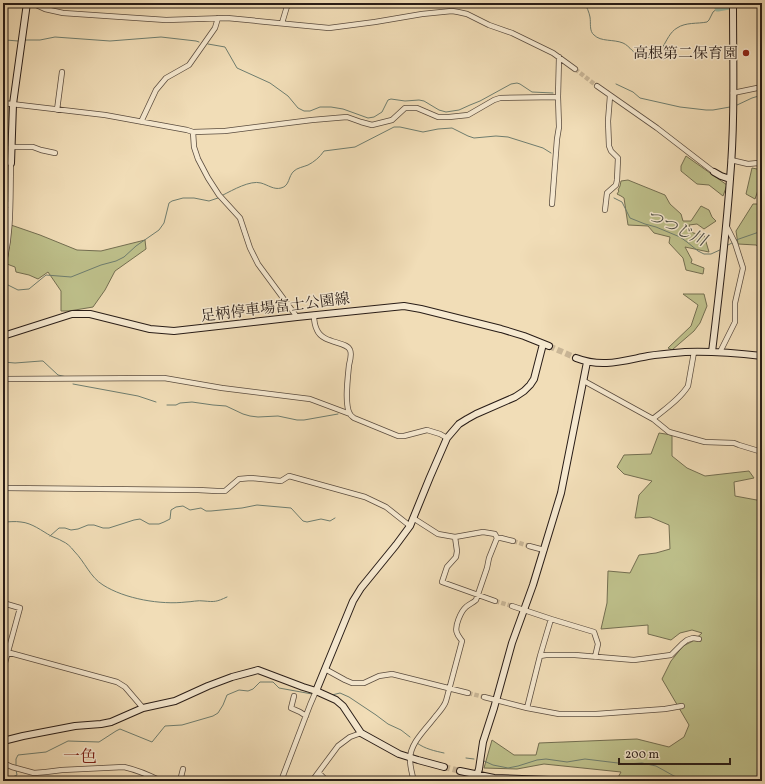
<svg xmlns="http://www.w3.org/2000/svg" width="765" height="784" font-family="Vollkorn,'Noto Serif JP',serif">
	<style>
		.green { fill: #bec08b; stroke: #736e51 }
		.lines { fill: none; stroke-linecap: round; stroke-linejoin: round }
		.stream { stroke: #6e7d6f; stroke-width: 1 }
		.river { stroke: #9cbda9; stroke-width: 7 }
		.street-tunnel { stroke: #c9b697; stroke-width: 4.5; stroke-dasharray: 4.5 2; stroke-linecap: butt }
		.secondary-tunnel { stroke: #c9b697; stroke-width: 6; stroke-dasharray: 6 3; stroke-linecap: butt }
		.street-casing { stroke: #5a4c3f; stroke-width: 6 }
		.secondary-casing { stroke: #281c17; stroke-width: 8 }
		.street { stroke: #f6e9d0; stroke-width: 4.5 }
		.secondary { stroke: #f6e9d0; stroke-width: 6 }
		.poi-dot { fill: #8f2418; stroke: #f6e9d0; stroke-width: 1.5 }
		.labels { text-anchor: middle; stroke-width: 3; stroke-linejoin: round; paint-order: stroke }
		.poi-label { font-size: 15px; fill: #281c17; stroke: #f6e9d0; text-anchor: end }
		.street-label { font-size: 15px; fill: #281c17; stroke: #f6e9d0 }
		.water-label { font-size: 16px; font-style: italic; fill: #4b4c43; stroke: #f6e9d0 }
		.quarter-label { font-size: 17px; fill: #7a1f14; stroke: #f6e9d0 }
	</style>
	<rect width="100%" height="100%" fill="#f1ddb7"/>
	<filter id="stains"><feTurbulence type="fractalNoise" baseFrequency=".005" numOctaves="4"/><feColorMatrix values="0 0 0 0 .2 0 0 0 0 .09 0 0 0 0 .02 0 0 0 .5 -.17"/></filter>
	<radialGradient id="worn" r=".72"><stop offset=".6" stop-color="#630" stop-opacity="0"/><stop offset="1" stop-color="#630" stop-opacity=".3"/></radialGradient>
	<path class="green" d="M686,156L727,185L723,196L709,185L697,184L681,171V166Z
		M752,168L762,170V179L755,199L746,194Z
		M628,180L665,195L670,204L681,214L683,221H691L701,206L709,210L712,217L716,221L704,229L697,224L689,225L693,233L704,235L709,252L685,247L692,260L691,263L704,268L703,274L686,270L683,258L669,243L670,237L654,233L648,226L628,225L624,198L621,196L617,194L619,191L618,190L620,186L621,181Z
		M753,204H762V249L756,245L738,244L736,231Z
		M11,225L40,235L77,250L101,251L145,240L146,249L115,271L105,290L93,307L69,311H61V291L48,272L38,279L29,275L16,272L15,267L7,264Z
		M683,294H704L707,306L700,323L694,331L672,350L668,348L691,326L698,305Z
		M659,433L672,435V456L687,468L705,476L749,471L754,478L734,482L735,496L762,501V781H616L621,772L544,764L517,769L484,768L492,740L514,755H536L539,743L637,739L669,747L684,737L689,725L662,679L671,661L683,646L693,641L702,633L692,630L680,633L671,640L648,634V625L601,629L607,603L608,571L630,573L639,555L656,553L670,549L669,525L650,517L635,518L639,495L652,481L624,474L617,467L624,455L651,454Z"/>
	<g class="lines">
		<path class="stream" d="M584,3C587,7 589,12 590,17C591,23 589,31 594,35C601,42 613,39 623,43C630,46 634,55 642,57C664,62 663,36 677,28C686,22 697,24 707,22L709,20L713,12L718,8
			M3,38L6,40L18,41
			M25,40H40L55,37L110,41L161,37L196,41L199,42
			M208,44L225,47L237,68L270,83L288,96L298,108L304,111H310L320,107H331L343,109L368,118L374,117L382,112L388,100L391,99L405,101L419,100L424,101L439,110L446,112L459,110L470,105L480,101L511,84L517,83L520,84L532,92L553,93
			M616,84L633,92L640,98L680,107L706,110H713L730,107
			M735,106L752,98L762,95
			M223,195C233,190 250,180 261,183C268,185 274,190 281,188C290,186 288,176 294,171C297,168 303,167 308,165C314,162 320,157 324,151L355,147L394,127H400L423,132L438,129L452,128L468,136L474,138L496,136L508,137L543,148L551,153
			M614,198L622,202L630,218L645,224L656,227L680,237L687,242L698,251L704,254H711L722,249
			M736,240L762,231
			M726,246L732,243
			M3,285H8L18,290L29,289L46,275L71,277L101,265L116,261L124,257L136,246L159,230L164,223L169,203L172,201L183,198H194L209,201L218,198
			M3,362L15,363L41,361H43L58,375L67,377
			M73,384L138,396L156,402
			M167,405H176L180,403L192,402L213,405L226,406L243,414L250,416L258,417L278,416L297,420H304L338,414
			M3,522C9,522 15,521 21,522C32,523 42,531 51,536C55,538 59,539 62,541C67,543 71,547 74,551C85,562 90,577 103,585C125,599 161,605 186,602C191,602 198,600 204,601C215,602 216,602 227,597
			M50,536L59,528H65L71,530L78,529L88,525H94L103,528H109L134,520L140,519L149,524H159L164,522L170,519L171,510L176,507L183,506L190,510L201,508L206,511H211L242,508L257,505L291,508L303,521L307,522L321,519L330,521L335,518
			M332,695L340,693L349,697L376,715L388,724L401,730L410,737
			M417,743C425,749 435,751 444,753
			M466,758L474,759
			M484,761L493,765L508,768L518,766L537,760L546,759L567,762L585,759L626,764L642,763L656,766L674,776L684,779H707L721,777L734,781
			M16,767V759L18,755L46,752L68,741L99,742L116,731L120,729L152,742L165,726L182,725L213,716L218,713L223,705L227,695L239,690L248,691L253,689L260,682H273L279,688L312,694
			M4,781L17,775L16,770"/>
		<path class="river" d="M751,3L762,5
			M718,8L729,6"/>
		<path class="street-tunnel" d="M575,69L597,86
			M513,541L529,546
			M495,601L512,606
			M468,693L484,697"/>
		<path class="secondary-tunnel" d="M549,346L576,358
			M444,767L460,771"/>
		<defs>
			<path id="street" d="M32,3L45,9L63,13L166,20L227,18L329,28L375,22L422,14L452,11L458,12L467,14L489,25L512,33L553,53L575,69
				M282,23L288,3
				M597,86L657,128L714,172
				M733,93L762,87
				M3,103L105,115L187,130L193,132L194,147L198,159L208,178L219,195L240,218L250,248L258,264L297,317
				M57,110L62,72
				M141,122L156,90L166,78L189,65L215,28L218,18
				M193,132L225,131L312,120L347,117L361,122L372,125L392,120L405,108H417L438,117H449L468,115L494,100L500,98L558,97
				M11,147H33L41,150L55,153
				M731,160L748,164L758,163L762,164
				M3,204L10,205
				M552,204L557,139L559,127L558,97L559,57
				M605,210L607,193L616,185L617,180L618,158L611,151L609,146L608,121L610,96
				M3,266C12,233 10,197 11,163
				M314,315C314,320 315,326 317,330C323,344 347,341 350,350C352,354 350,361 349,365C348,376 344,405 350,414C351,416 353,417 354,418L398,436H404L427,430L440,434L447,438
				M720,352L735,322V303L743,268L735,243L727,227
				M3,379L164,378L222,388L310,399L350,414
				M584,381L653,419L669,432L705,442L734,443L739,445L762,452
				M653,419C665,409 680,399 688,386L694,352
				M3,488L198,490L217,491H225L239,479L251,478L281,481L289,476L365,497L386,507L410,526
				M413,518L438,534L455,537L483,532L495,534L497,538H501L513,541
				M455,537L457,551L456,557L447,567L442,582L495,601
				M529,546L544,550
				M3,603L20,608L3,670
				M512,606L551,619L540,656L527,708
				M551,619L594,632L598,644L595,657
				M3,651L117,682L125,687L143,708
				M540,656L546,655H575L634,660L671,655L682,644L687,640L693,638L699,639
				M325,669L345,680L352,683H364L379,676L392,674L468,693
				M294,696L291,708L300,712L306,716
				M484,697L527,708L559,714H596L665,709L682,706
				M3,763L12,767L34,773L46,772L62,770L124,767C137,770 149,775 161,781
				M319,773L327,781
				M282,779L290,781
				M180,781L183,769
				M281,781L310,705L316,691
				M312,781L338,746L350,737L361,733
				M414,781C412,774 410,767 410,759C410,743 426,729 435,717C439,712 444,707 446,701L462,641C460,638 458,636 457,633C454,627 461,611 466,607C469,604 473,603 476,600L487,568L489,558L497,538"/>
			<path id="secondary" d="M11,163L13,104L27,3
				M714,172L721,176L730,179
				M3,336L72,314H90L150,329L174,331L297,317L404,306L421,309L501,329L524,336L549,346
				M712,352C719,295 726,237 730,179C735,121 733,62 733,3
				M576,358C602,368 622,361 648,356C660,354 673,353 685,352C711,351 736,353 762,356
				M316,691L353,601L361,588L396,545L410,526L430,477L447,438L459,424L467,419L476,414L515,397L524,391L530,385L534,379L543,344
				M3,741L23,736L75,726L101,724L111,722L143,708L175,701L208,686L232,677L258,670L303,687L316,691L336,700L343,706L361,733L399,754L418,760L444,767
				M460,771L494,778L578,781
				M475,781L479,769L483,742L494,708L512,643L533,585L561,493L587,362"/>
		</defs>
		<use href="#street" class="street-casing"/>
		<use href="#secondary" class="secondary-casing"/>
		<use href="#street" class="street"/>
		<use href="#secondary" class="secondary"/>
	</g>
	<circle class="poi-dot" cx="746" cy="53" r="4"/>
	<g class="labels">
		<g class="poi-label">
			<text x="738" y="58">高根第二保育園</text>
		</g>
		<g class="street-label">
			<text transform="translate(275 307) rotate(-7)" y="5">足柄停車場富士公園線</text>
		</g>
		<g class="water-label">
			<text transform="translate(677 227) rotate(25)" y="6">つつじ川</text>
		</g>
		<g class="quarter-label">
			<text x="80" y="762">一色</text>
		</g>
	</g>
	<rect width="765" height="784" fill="none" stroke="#f1ddb7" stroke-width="16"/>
	<rect x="4" y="4" width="757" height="776" fill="none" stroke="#281c17" stroke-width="2"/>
	<rect x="8" y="8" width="749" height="768" fill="none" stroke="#281c17"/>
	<path d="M619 758v6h111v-6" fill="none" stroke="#281c17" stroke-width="2"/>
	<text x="625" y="758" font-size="12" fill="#281c17" stroke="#f6e9d0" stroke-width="3" paint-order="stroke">200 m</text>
	<rect width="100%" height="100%" filter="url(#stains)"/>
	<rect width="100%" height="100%" fill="url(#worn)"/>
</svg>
